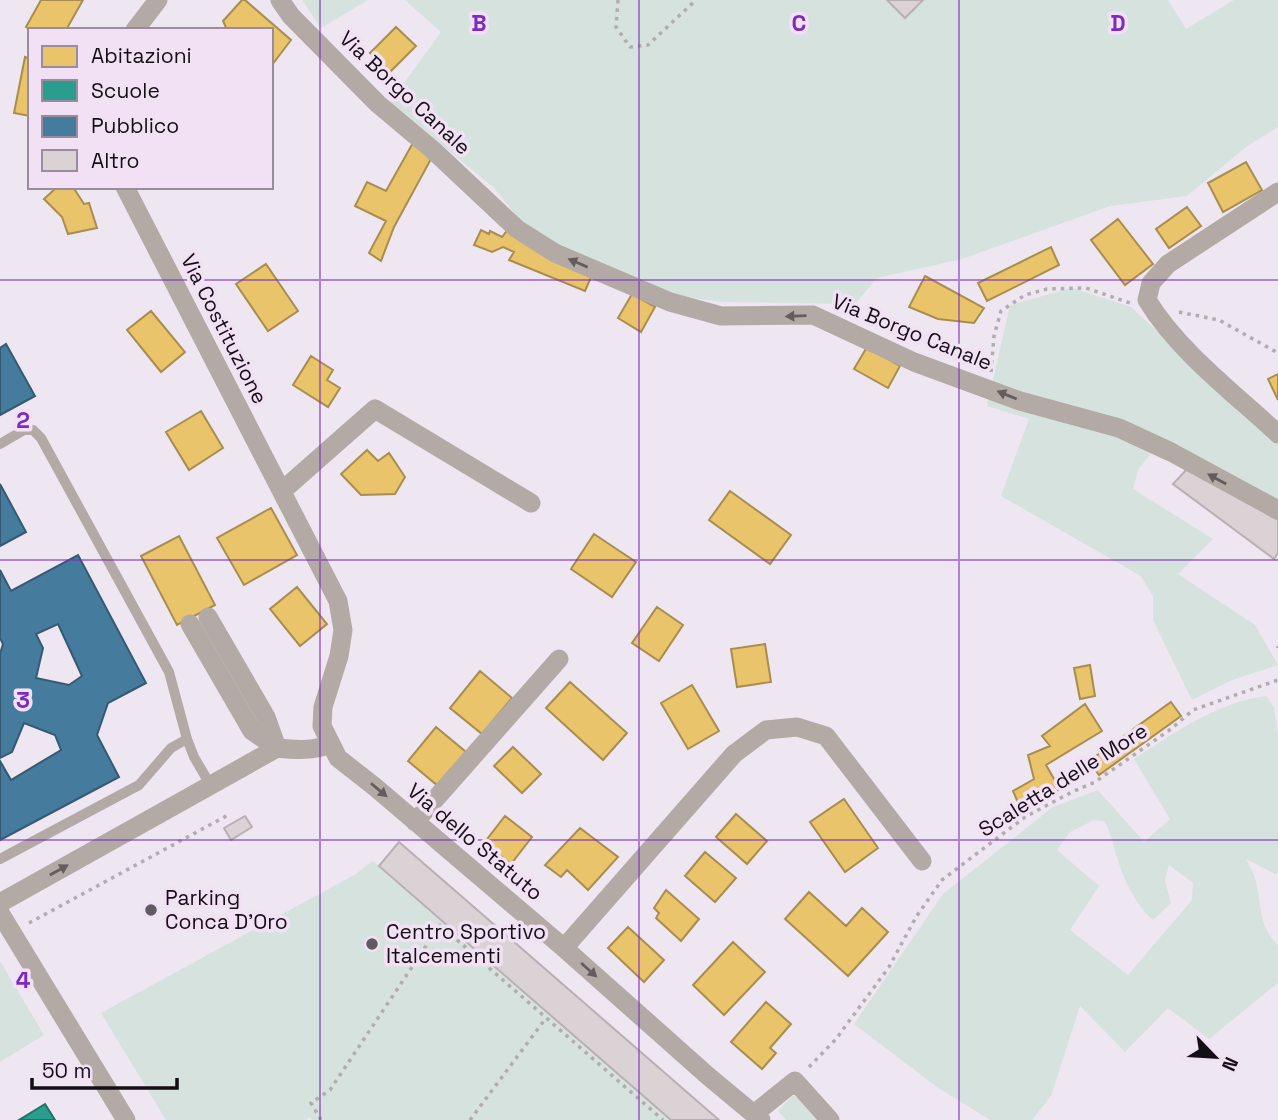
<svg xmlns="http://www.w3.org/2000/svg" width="1278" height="1120" font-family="'Space Grotesk',sans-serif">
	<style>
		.green { fill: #d6e2dd; fill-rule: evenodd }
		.homes { fill: #e9c46a; stroke: #a98d50; stroke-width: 2 }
		.schools { fill: #2a9d8f; stroke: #23726a; stroke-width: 2 }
		.public { fill: #457b9d; stroke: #365a74; stroke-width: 2; fill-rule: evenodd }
		.building { fill: #dad2d4; stroke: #b8b0b2; stroke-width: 2 }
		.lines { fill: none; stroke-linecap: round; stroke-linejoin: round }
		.path { stroke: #b4abae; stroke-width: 3.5; stroke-dasharray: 3.5 5; stroke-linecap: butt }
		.service { stroke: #b3a9a5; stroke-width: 10 }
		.minor { stroke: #b3a9a5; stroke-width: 19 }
		.oneway { fill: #645c5d }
		.grid { fill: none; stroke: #7b2cbf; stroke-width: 2; stroke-opacity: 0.55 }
		.poi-dot { fill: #605a62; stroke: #f2e1f5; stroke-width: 2.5 }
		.labels { text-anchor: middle; stroke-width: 7; stroke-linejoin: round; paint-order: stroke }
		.street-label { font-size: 21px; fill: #140e15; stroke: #f2e1f5 }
		.poi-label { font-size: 21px; fill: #140e15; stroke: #f2e1f5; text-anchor: start }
		.grid-label { font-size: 23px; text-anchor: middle; font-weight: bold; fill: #7b2cbf; stroke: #f2e1f5; stroke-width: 7; stroke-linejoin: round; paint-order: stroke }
	</style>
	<rect width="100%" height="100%" fill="#eee6f1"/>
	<path class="green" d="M302,0H368L321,28Z
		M405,0H1168L1186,29L1234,0H1278V127L1246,147L1187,196L1110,206L962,259L877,278L855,304L723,302L662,294L580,260L525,226L494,188L390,102L441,32Z
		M1072,288L1131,307L1278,444V504L1161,442L1139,468L1133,489L1213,539L1178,574L1255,625L1278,665L1232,680L1192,700L1153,620V596L1141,576L1001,496L1029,419L987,406L1010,305Z
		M1266,696L1274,707L1278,735V873L1275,874L1246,859C1248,864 1252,869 1254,875C1262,899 1257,926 1278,945V983L1209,1039L1168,1008L1125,1052L1080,1006L1051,1096L1032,1120H990L937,1087L854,1024L943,894L1053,807L1098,790L1144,842L1170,819L1134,759C1176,732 1216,703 1266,696ZM1094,820L1104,821C1110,830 1111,837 1114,847C1121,873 1132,901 1153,920L1171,903L1165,880L1169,865L1193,883L1192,900L1128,975L1070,930L1099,886L1057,850L1070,832Z
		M399,842L719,1120H312L310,1117L305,1120H166L101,1013L356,874L372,861L379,865Z
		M0,961L44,1035L0,1062Z
		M792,1096L799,1097L823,1120H786L778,1111Z"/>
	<path class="homes" d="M41,0H83L66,30H31L26,27Z
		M242,0H245L291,40L272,65L271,30H227L223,21Z
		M396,27L416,46L390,72L370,53Z
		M25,57L30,59V116L14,113Z
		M414,141L431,159L394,227L381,261L369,253L386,221L355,206L367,182L386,191Z
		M1246,162L1262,190L1223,212L1208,183Z
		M57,187H73L84,204L89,203L97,228L68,234L62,217L44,199Z
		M1187,207L1201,226L1169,248L1156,229Z
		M1118,219L1153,264L1125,285L1091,240Z
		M509,228L592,275L585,291L509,260L514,252L503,247L492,252L474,245L481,230L489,234L490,231L502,237Z
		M1051,247L1059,265L987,301L978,283Z
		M266,264L298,311L268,331L236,284Z
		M925,276L984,308L974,323L938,319L909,307Z
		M632,294L655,307L641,332L618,318Z
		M151,311L185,352L161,372L127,330Z
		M867,347L900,366L888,388L854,369Z
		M311,356L333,370L327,380L340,388L328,407L293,385Z
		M1278,374V400L1268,379Z
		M201,411L223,448L189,470L166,432Z
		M367,450L378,461L389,453L405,477L395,494L361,495L341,474Z
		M730,491L791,535L770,564L709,520Z
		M271,508L297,555L244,585L217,538Z
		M594,534L636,562L612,597L571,569Z
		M179,536L215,605L177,625L141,556Z
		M297,587L327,624L300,646L270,609Z
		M657,607L683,625L659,661L632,643Z
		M765,644L771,682L737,687L731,649Z
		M1090,665L1095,696L1080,699L1074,668Z
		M480,671L512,698L482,734L450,708Z
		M570,682L627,733L603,760L546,708Z
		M692,685L719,731L688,749L661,703Z
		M1171,702L1181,716L1099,775L1089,761Z
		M1085,704L1102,731L1046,765L1060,789L1022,812L1013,791L1034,779L1028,755L1050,746L1042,736Z
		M436,727L466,752L438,786L408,761Z
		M513,747L541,774L522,793L494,766Z
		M844,799L878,848L845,872L810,822Z
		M736,814L767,841L747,864L716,837Z
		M505,816L532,837L511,864L484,843Z
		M580,828L618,857L588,890L567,870L561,877L545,865Z
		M705,852L736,878L715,902L685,876Z
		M666,890L699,919L681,941L656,918L659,913L654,908Z
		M809,892L846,926L862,908L888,932L848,976L785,919Z
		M628,927L664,960L644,982L608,948Z
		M733,942L765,972L724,1015L693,985Z
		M766,1002L791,1024L770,1048L776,1053L762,1069L731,1042Z"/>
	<path class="schools" d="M45,1104L55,1120H19Z"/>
	<path class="public" d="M6,344L35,396L0,415V348Z
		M0,484L26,532L0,546Z
		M78,555L146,683L108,703L97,735L119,777L0,840V761L11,780L61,750L55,735L24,723L12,752L0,758V654L3,644L0,638V570L11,591ZM58,624L82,676L69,685L36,678L43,648L36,634Z"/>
	<path class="building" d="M887,0H923L905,18Z
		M1187,469L1278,520V553L1274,559L1173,484Z
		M245,816L252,827L231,840L224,828Z
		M399,842L719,1120H671L379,866Z"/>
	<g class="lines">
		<path class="path" d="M618,0L616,27L630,47L648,45L696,0
			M1179,312L1219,320L1278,353
			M991,372L994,336L1001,311L1025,295L1047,289L1086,288L1130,303
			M1278,646V648
			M29,923L230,814
			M809,1067L836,1039L889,967L916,917L942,880L1025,817L1072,792L1095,782L1171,729L1193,710L1278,680
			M321,1120L311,1103L330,1090L440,925L663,1120
			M470,1120L546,1018"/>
		<path class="service" d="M0,444L24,430H33L41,438L169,672L187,739L171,748L139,785L0,859
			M187,739L194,757L211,786"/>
		<path class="minor" d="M280,0L291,16L378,104L434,151L517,229L555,253L670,302L721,316L813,315L914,362L1020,401L1119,428L1171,452L1278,510
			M135,30L158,0
			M125,187L338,601L343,630L339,656L323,707L322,726L338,758L375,787L564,948L708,1076L761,1120
			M1278,192L1168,264L1151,283L1147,300C1178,351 1234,393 1278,434
			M282,491L375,409L531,503
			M190,624L252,731L277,748L266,717L208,617
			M415,822L559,659
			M0,903L277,748C296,750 313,751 331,744
			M0,913L126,1120
			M564,948L734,754L766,730L797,727L826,736L922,861
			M754,1114L795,1081L830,1120"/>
	</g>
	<defs><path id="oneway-solid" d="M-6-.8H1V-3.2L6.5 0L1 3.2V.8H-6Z" transform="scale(1.75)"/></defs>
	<g class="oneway">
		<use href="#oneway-solid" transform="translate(578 263) rotate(-157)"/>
		<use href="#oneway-solid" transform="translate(796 316) rotate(178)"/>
		<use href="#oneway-solid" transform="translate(1007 395) rotate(-158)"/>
		<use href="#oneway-solid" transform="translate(1217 479) rotate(-151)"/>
		<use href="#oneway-solid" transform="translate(379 790) rotate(40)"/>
		<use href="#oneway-solid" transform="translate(59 870) rotate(-29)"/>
		<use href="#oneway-solid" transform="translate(589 970) rotate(42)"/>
	</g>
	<path class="grid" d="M320,0V1120M639,0V1120M959,0V1120M0,280H1278M0,560H1278M0,840H1278"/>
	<g class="poi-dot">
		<circle cx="151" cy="910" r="7"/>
		<circle cx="372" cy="944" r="7"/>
	</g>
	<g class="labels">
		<g class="street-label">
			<text transform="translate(405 93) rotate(43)" y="7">Via Borgo Canale</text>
			<text transform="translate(224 329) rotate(63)" y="7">Via Costituzione</text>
			<text transform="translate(912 332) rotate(22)" y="7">Via Borgo Canale</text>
			<text transform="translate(1063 780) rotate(-32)" y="7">Scaletta delle More</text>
			<text transform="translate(475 842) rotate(40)" y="7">Via dello Statuto</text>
		</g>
		<g class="poi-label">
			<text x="165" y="905">Parking<tspan x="165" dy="24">Conca D'Oro</tspan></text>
			<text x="386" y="939">Centro Sportivo<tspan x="386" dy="24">Italcementi</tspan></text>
		</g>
	</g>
	<g class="grid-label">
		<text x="479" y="31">B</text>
		<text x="799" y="31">C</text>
		<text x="1118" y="31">D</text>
		<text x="23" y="428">2</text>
		<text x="23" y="708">3</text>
		<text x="23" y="988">4</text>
	</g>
	<rect x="28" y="28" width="245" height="161" fill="#f2e1f5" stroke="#998d9b" stroke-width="2"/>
	<rect x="42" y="46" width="35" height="21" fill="#e9c46a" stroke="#998d9b" stroke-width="2"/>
	<text x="91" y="63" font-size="21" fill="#140e15">Abitazioni</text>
	<rect x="42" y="80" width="35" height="21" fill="#2a9d8f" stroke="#998d9b" stroke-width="2"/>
	<text x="91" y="98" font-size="21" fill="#140e15">Scuole</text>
	<rect x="42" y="116" width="35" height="21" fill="#457b9d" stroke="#998d9b" stroke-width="2"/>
	<text x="91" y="133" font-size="21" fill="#140e15">Pubblico</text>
	<rect x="42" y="150" width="35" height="21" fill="#dad2d4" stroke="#998d9b" stroke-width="2"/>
	<text x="91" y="168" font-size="21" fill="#140e15">Altro</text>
	<g transform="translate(1215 1057) rotate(115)" stroke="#f2e1f5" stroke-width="5" paint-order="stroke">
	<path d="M0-5L12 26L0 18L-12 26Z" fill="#140e15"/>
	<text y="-10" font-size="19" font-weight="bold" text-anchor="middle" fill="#140e15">N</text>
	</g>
	<path d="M32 1078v10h145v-10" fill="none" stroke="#140e15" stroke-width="3.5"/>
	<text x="42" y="1078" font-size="21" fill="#140e15" stroke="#f2e1f5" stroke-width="5" paint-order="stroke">50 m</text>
</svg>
